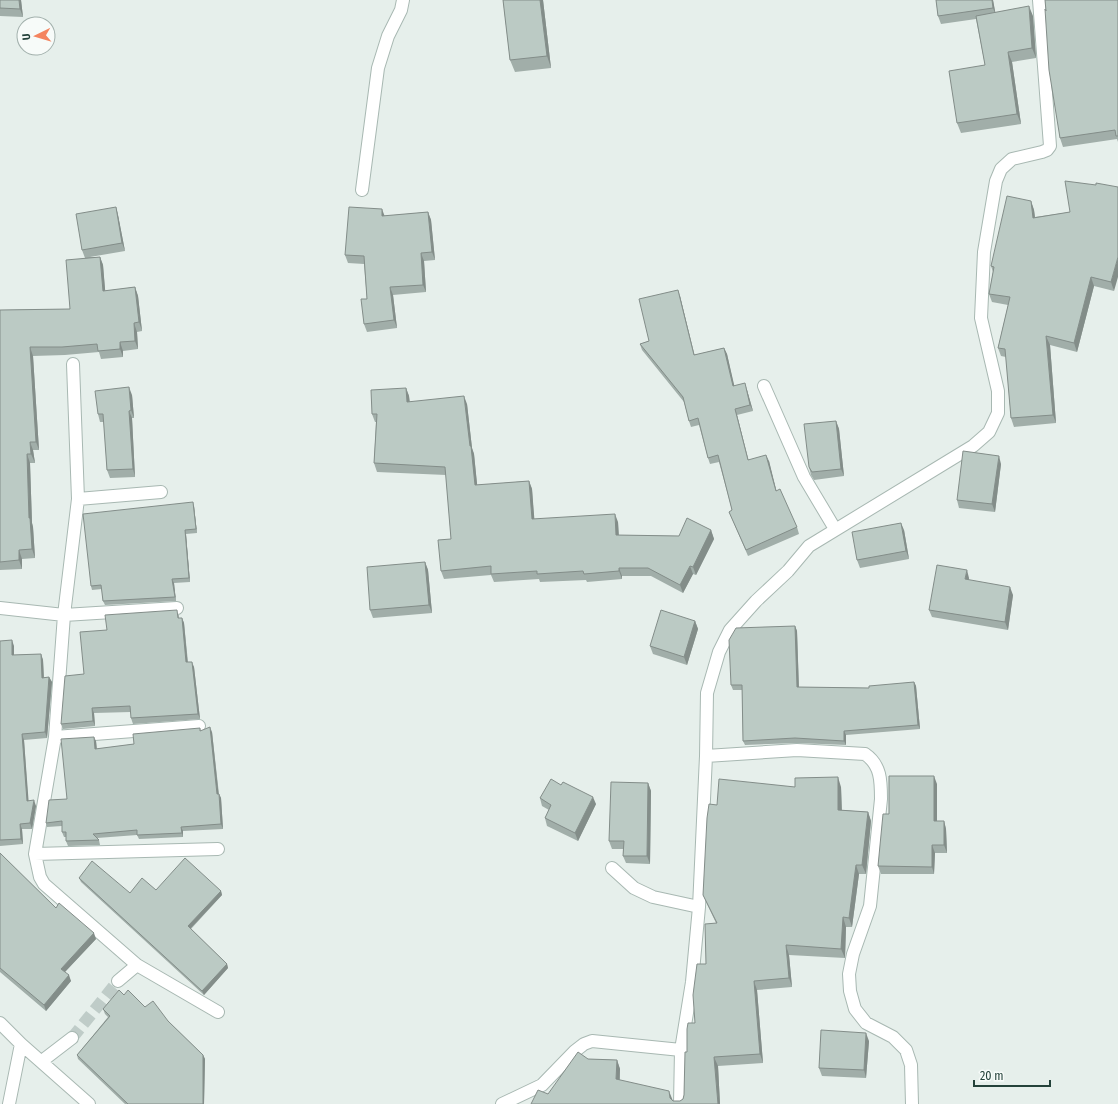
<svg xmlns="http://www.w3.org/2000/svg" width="1118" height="1104" font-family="'Fira Sans Condensed',sans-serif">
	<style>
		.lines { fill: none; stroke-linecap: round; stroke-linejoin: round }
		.minor-tunnel { stroke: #bfccc8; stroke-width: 12; stroke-dasharray: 12 6; stroke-linecap: butt }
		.minor-casing { stroke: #a8b8b2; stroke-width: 14 }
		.minor { stroke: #fff; stroke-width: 12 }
		.wall { fill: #a1aea9 }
		.shaded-wall { fill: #838d89 }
		.building { fill: #bbcac4; stroke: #838d89 }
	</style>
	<rect width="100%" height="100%" fill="#e6efeb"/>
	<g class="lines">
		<path class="minor-tunnel" d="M72,1038L118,981"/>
		<defs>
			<path id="minor" d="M362,190L378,68L388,36L401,10L403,0
				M73,364L78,499L64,615L55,737L35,854L40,877L44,884L137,965L218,1012
				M764,386L804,477L835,529
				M78,499L161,492
				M0,608L64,615L177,608
				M55,737L199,726
				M706,756L797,750L865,754C881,765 881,781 881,799L870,906L853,954L849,974L850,991L855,1009L866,1023L893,1037L906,1050L911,1065L912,1104
				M35,854L218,849
				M612,868L634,888L653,897L699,907
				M118,981L137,965
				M0,1023L21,1044L89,1104
				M42,1061L72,1038
				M9,1104L21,1044
				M502,1104L542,1085L575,1051L584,1044L592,1041L681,1050
				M680,1104L681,1050L692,982L699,907L706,756L707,693L719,652L730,630L756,601L788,571L809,546L973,446L989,432L998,413V391L981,318L984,252L996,181L1001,169L1012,159L1042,152L1047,150L1050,146L1039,0"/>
		</defs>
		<use href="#minor" class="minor-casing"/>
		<use href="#minor" class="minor"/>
	</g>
	<path class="wall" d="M0,0H21L23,17L0,16Z
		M503,0H543L551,68L515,72L510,60Z
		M936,0H993L995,12L1033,16L1036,58L1012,62L1021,124L961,133L957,123L985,65L976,19L941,24L938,16Z
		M1118,0V142L1117,139L1063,147L1060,138L1046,11Z
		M1096,185L1114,291L1094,286L1077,352L1050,345L1056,423L1014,427L1011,418L1006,357L1001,356L998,348L1008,305L992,302L989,294L993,272L991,266L1031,201L1034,210L1035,217L1070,212Z
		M116,207L118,215L125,251L90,257H100L103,265L105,291L135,287L138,296L142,331L137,332L138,349L123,351V357L101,359L99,352L65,355L33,356L39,450H33L35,463H30L32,523L33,527L35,558L22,559V569L0,570V310L70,309L85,258L82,250Z
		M428,212L431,220L435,260L424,261L426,292L393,295L397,328L367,332L364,324L367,299L364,264L348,263L345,255L384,216Z
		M680,296L694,355L724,348L727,354L734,386L747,390L753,411L737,415L748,460L769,461L776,491L797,527L799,534L748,556L729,512L732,510L719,462L710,464L708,458L699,425L691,427L689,421L684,402L642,350L640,344L649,341Z
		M406,388L409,396L410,402L467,404L472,448L474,454L477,485L529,481L532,489L534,519L618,522L619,535L679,536L711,530L714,539L696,575L693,574L683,593L651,576H622V579L587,582L586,580L540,582L539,579L494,582L491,575L444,579L441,571L451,539L446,475L377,472L374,463L376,422H375L372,414Z
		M132,395L134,418H132L135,477L110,478L107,470L104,422H100L98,414Z
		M836,421L839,429L844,476L814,480L811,475L809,467Z
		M1001,464L995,512L959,508L957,500Z
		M194,506L197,533L186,534L190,582L174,583L176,601L105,605L103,601L102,589L92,590L91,586Z
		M904,530L909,559L860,568L857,560Z
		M425,562L428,570L432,613L373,618L370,610Z
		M969,578V580L1013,595L1008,630L932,617L929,610Z
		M179,615V618H182L184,623L188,662L194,667L200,719L133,724L131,718V712L94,713L95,726L63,729L61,724L84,674L107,630Z
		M695,621L698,629L687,665L653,654L650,646Z
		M795,626L797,631L799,687L869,688L914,682L916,686L920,729L846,735V745L797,743L745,745L743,741L742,690H733L731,685Z
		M0,641L14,646V655L41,654L43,660L44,677H49L52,682L47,738L24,740L28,800L36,806L32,829H22L23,844L0,846Z
		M200,728L201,731L212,732L219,794L221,798L223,829L183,831V837L139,839L137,835L97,838L99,840L100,845L68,846L66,841V837H64L62,832V826L47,827L46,823L67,799L96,741L97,749L134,744Z
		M648,783L651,791L650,864L626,863L623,856V849H612L609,841Z
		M937,784V821H944L946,829L947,853H935L934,874H881L878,866L889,814Z
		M561,785L596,804L578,841L547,826L545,818L549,810L542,806L540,798Z
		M795,787H841L842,810L868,812L871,821L866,874H859L852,927H846L845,958L789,955L792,987L757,990L763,1063L718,1066L720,1104L548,1094L588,1059L617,1060L620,1069V1080L673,1101H680L683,1099L684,1095L687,1052L695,1023L706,964L716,923L707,904L703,895L717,805Z
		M0,853L56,908L96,939L65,972L71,981L46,1011L0,972Z
		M79,878L130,893L156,890L221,891L222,895L191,929L227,964L228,968L204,995L81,882Z
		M124,995L168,1021L203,1055L205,1059L204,1104H125L78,1059L77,1055L108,1017L105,1014L103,1009Z
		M869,1041L866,1078L822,1076L819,1068Z"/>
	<path class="shaded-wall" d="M19,0H21L23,17L20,9Z
		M540,0H543L551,68L547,56Z
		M992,0H993L996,16L993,8Z
		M1029,6L1033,16L1036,58L1032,48Z
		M1008,52L1012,62L1021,124L1017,114Z
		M1031,201L1034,210L1036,226L1033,218Z
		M116,207L118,215L125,251L122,243Z
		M382,209L385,217L382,216Z
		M428,212L431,220L435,260L432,252Z
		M421,253L424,261L426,292L423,285Z
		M100,257L103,265L106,300L103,291Z
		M1118,257V277L1114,291L1111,282Z
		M1091,277L1094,286L1077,352L1074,343Z
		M135,287L138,296L142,331L139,322Z
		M390,287L393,295L397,328L394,320Z
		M678,290L680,296L696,361L694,355Z
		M134,323L137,332L138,349L135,341Z
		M1046,336L1050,345L1056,423L1053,415Z
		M120,342L123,351V357L120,349Z
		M30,347L33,356L39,450L36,442Z
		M724,348L727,354L736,393L733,386Z
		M745,383L753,411L750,405Z
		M129,387L132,395L134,418L131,410Z
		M406,388L409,396L410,410L407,402Z
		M464,396L467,404L472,448L474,454L478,493L475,485Z
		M735,409L737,415L750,466L748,460Z
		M129,411L132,418L135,477L133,469Z
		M836,421L839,429L844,476L841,469Z
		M30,442L33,450L35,463L31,454Z
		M27,454L30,463L32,523L33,527L35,558L32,549L29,518Z
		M766,455L769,461L778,497L776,491Z
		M999,456L1001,464L995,512L992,504Z
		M529,481L532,489L535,527L532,519Z
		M193,502L194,506L197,533L196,529Z
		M615,514L618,522L619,544L616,535Z
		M901,523L904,530L909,559L906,551Z
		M185,530L186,534L190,582L189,578Z
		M711,530L714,539L696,575L693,567Z
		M19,550L22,559V569L19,560Z
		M425,562L428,570L432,613L429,605Z
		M690,566L693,574L683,593L680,585Z
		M619,568L622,576V579L619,571Z
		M967,570L969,578L968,587L965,579Z
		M172,579L174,583L176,601L175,597Z
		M1010,587L1013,595L1008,630L1005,622Z
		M182,618L184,623L188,667L186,662Z
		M695,621L698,629L687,665L684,657Z
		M795,626L797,631L799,692L797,687Z
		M12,640L14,646V660L12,655Z
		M41,654L43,660L44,683L42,678Z
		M192,662L194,667L200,719L198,714Z
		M49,677L52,682L47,738L45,732Z
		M914,682L916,686L920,729L918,725Z
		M92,708L94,713L95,726L93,721Z
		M210,727L212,732L219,798L217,794Z
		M844,731L846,735V745L844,741Z
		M22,734L24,740L29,806L27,801Z
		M94,737L96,741L97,753L95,749Z
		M934,776L937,784V829L934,821Z
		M838,777L841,787L842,819L838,810Z
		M648,783L651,791L650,864L647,856Z
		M219,794L221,798L223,829L221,824Z
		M593,797L596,804L578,841L575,833Z
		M34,800L36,806L32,829L30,823Z
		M868,812L871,821L866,874L862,865Z
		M944,821L946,829L947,853L944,845Z
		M20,824L22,829L23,844L21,839Z
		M181,827L183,831V837L182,833Z
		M932,845L935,853L934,874L932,867Z
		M856,865L859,874L852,927L849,918Z
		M221,891L222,895L189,930L188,926Z
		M843,917L846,927L845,958L841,949Z
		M94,933L96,939L63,974L61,969Z
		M786,945L789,955L792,987L789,978Z
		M227,964L228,968L204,995L202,991Z
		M69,975L71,981L46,1011L44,1005Z
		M754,981L757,990L763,1063L760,1054Z
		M866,1033L869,1041L866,1078L864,1070Z
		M203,1055L205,1059L204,1104H203Z
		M714,1057L718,1066L720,1104H718Z
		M617,1060L620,1069L619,1088L616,1079Z
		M669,1091L673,1101L670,1098Z"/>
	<path class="building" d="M0,0H19L20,9L0,8Z
		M503,0H540L547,56L510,60Z
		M936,0H992L993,8L938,16Z
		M1045,0H1118V136H1116L1115,130L1060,138L1049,70L1045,9L1046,11Z
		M1029,6L1032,48L1008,52L1017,114L957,123L949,71L985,65L976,16Z
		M1065,181L1096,185V183L1118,187V257L1111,282L1091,277L1074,343L1046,336L1053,415L1011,418L1005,349L998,348L1010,297L989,294L994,267L991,266L1007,196L1031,201L1033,218L1070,212Z
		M116,207L122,243L82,250L76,214Z
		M349,207L382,209V216L428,212L432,252L421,253L423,285L390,287L394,320L364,324L361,299H367L364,256L345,255Z
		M100,257L103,291L135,287L139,322L134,323L135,341L120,342V349L98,351L97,344L62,347H30L36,442H30L31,454H27L29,518H30L32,549L19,550V560L0,562V310L70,309L66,260Z
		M678,290L694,355L724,348L733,386L745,383L750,405L735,409L748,460L766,455L776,491L780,489L797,527L746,550L729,512L732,510L718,455L708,458L698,418L689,421L683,397L640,344L649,341L639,299Z
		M129,387L131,410L129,411L133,469L107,470L103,414H98L95,391Z
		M406,388L407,402L464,396L470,446H471L475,485L529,481L532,519L615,514L616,535L679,536L687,518L711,530L693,567L690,566L680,585L648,568H619V571L584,574L583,571L537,574V571L491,574V566L441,571L438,540L451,539L445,467L374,463L377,414H372L371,390Z
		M836,421L841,469L812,472L809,467L804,424Z
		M963,451L999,456L992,504L957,500Z
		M193,502L196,529L185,530L189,578L172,579L175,597L103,601L101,585L91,586L83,514Z
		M901,523L906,551L857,560L852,532Z
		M425,562L429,605L370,610L367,567Z
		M937,565L967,570L965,579L1010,587L1005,622L929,610Z
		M177,610L178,618H182L186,662H192L198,714L131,718L130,706L92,708L93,721L61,724L65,676L84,674L80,632L107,630L105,615Z
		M661,610L695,621L684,657L650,646Z
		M795,626L797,687L869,688V686L914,682L918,725L844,731V741L795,738L743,741L742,685H731L729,640L736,628Z
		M12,640V655L41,654L42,678L49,677L45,732L22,734L27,801L34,800L30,823L20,824L21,839L0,840V641Z
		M210,727L217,794H219L221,824L181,827L182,833L137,835V830L93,834L99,840L66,841V832H62V821L46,823L49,800L67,799L61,739L94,737L95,749L134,744L133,734L200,728V731Z
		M889,776H934V821H944V845H932V867L878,866L883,814H889Z
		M838,777V810L868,812L862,865H856L849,918L843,917L841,949L786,945L789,978L754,981L760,1054L714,1057L718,1104H531L538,1090L548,1094L578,1052L588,1059L617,1060L616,1079L669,1091L670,1098L673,1101H680L683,1099L684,1095L685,1052H687V1029L688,1023H695L693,995L697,964H706L705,924L717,923L703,895L707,818L709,804L717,805L719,779L795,787V778Z
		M551,779L561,785L563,782L593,797L575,833L545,818L551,805L540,798Z
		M611,782L648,783L647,856H623L624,841H609Z
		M0,853L56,908L59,903L94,933L61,969L69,975L44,1005L0,968Z
		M185,858L221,891L188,926L227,964L202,991L79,878L92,861L130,893L142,878L156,890Z
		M119,990L124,995L128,990L145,1007L153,1001L168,1021L203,1055V1104H128L77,1055L110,1016L103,1009Z
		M821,1030L866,1033L864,1070L819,1068Z"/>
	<g transform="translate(36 36) rotate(265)"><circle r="19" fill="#f7fbf9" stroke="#a3b1ad"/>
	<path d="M0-3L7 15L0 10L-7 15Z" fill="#f4845f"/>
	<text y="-6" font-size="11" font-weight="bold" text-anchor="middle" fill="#24423a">U</text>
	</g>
	<path d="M974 1080v6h76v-6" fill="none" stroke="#24423a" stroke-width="2"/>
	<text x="980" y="1080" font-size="12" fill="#24423a" stroke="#f7fbf9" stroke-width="3" paint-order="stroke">20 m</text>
</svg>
